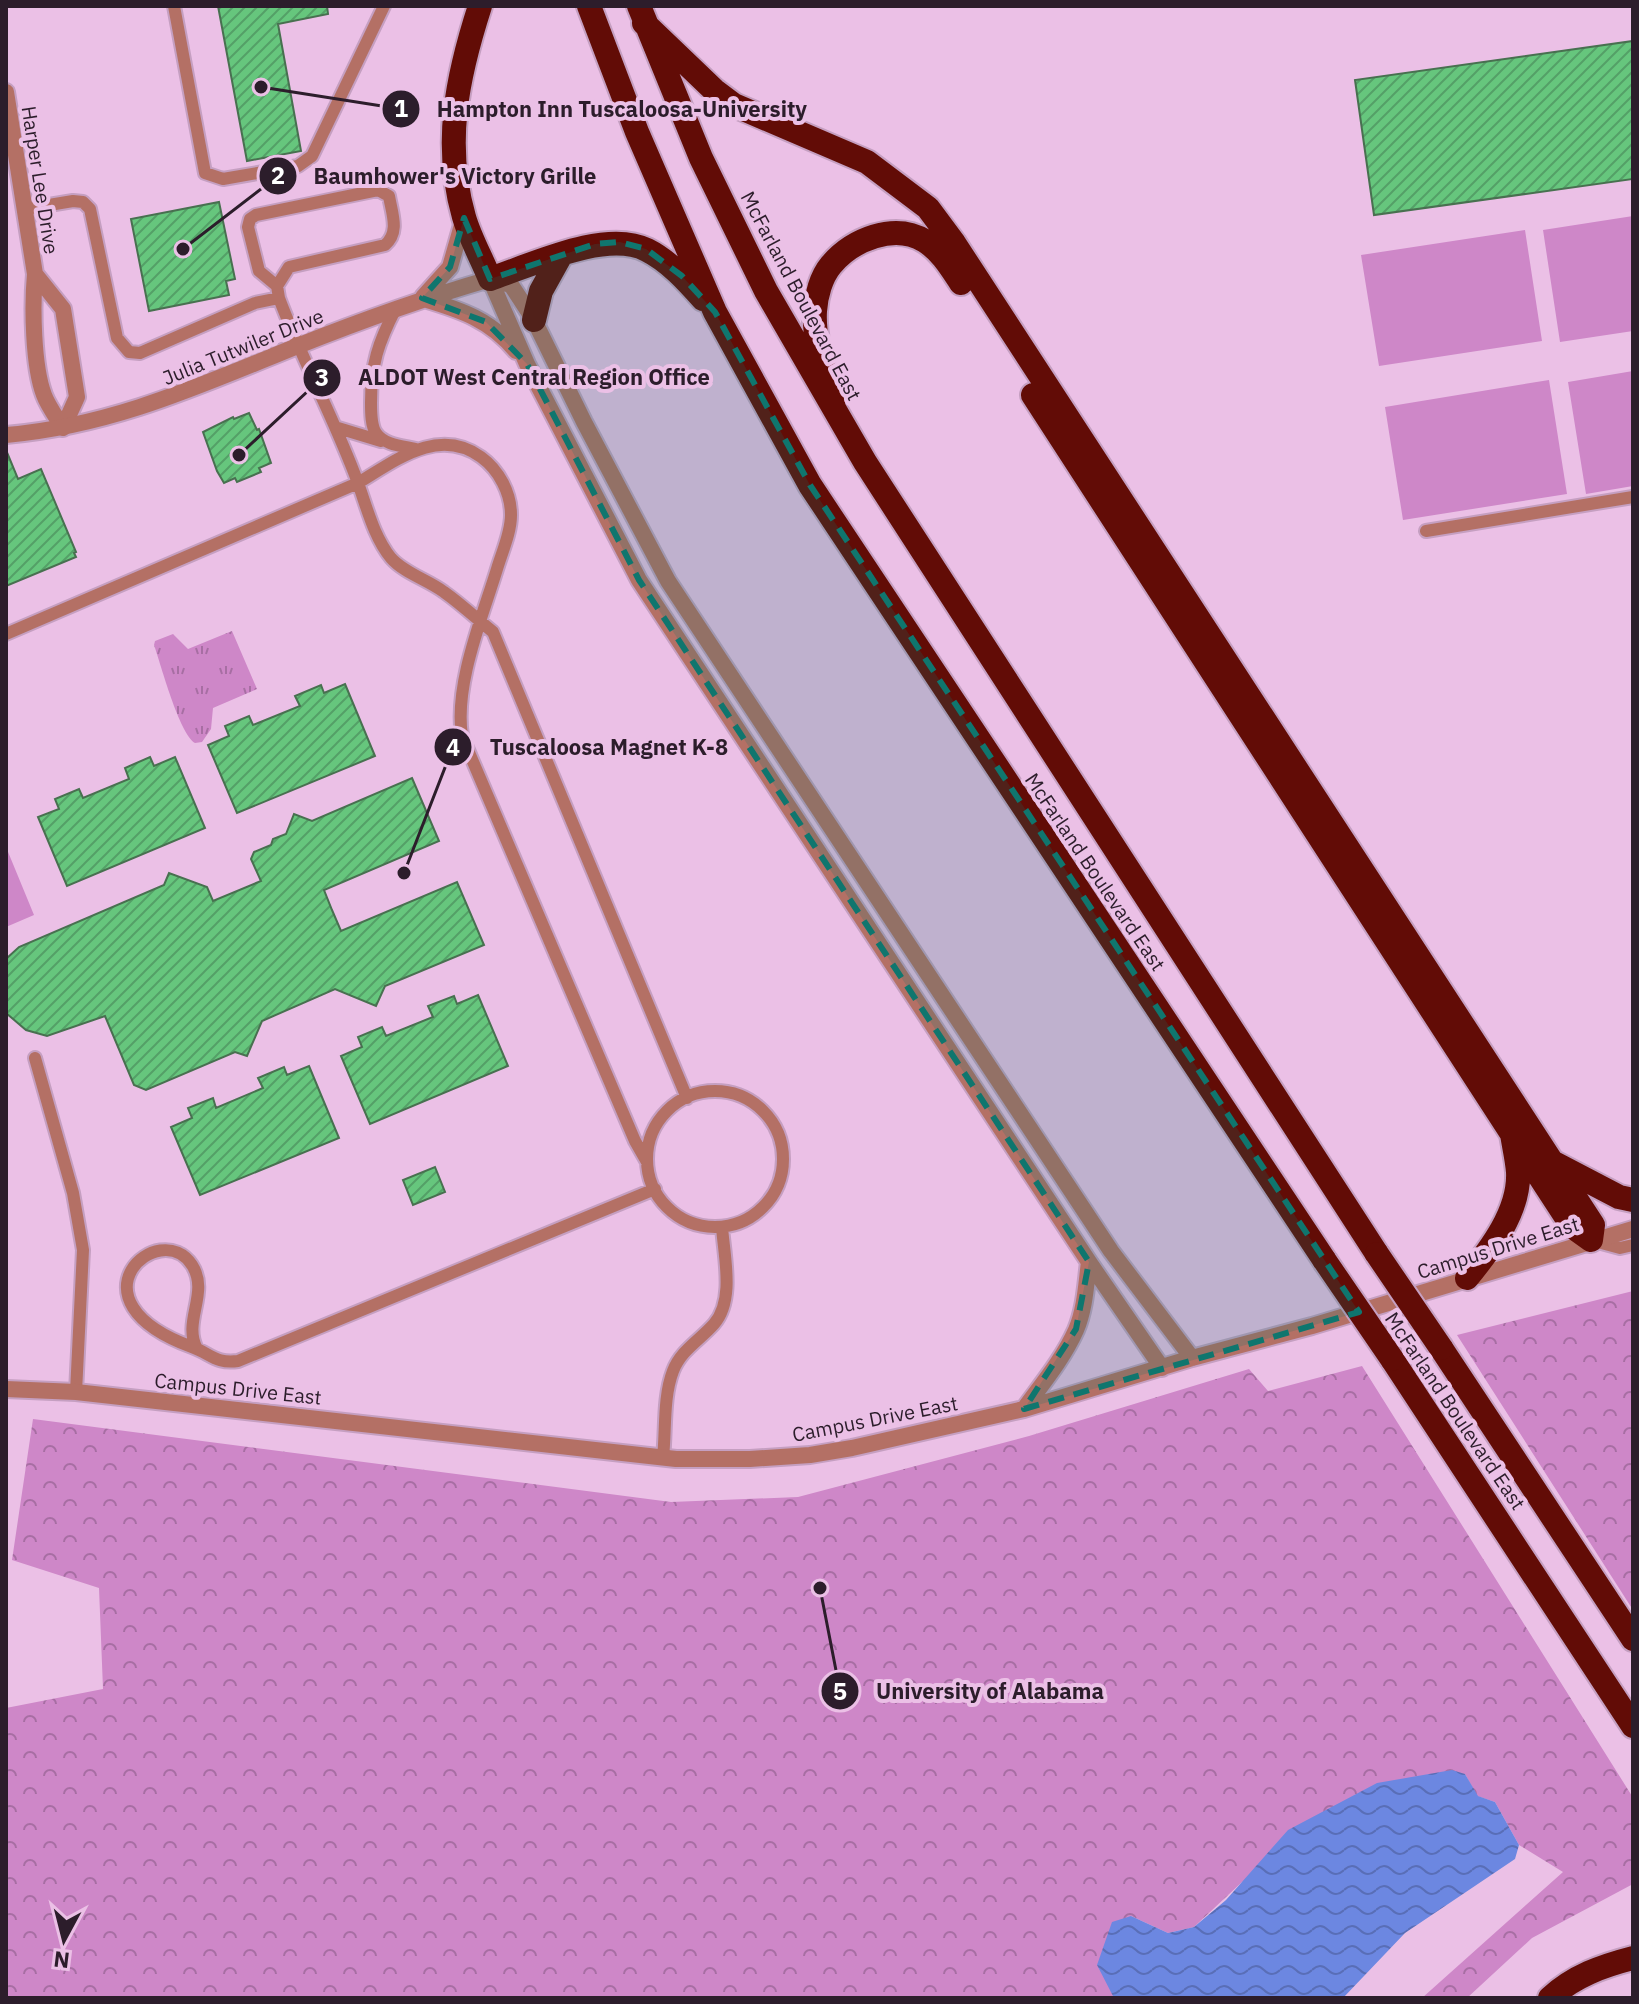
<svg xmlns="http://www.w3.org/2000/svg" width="1639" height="2004" font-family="'IBM Plex Sans',sans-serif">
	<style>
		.forest { fill: url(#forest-crowns) }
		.park { fill: url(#park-tufts) }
		.pitch { fill: #ce87c8 }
		.water { fill: url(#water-waves) }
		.building { fill: url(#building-hatch); stroke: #487050; stroke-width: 2 }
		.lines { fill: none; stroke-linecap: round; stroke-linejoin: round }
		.service-casing { stroke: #c59fc1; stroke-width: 16 }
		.minor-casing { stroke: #c59fc1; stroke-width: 20 }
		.tertiary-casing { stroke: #c59fc1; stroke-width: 20 }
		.motorway-casing { stroke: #c59fc1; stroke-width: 28 }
		.service { stroke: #b47065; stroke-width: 12 }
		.minor { stroke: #b47065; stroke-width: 16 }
		.tertiary { stroke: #b47065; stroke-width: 16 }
		.motorway { stroke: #620c06; stroke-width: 24 }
		.motorway-bridge-casing { stroke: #c59fc1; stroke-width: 28; stroke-linecap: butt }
		.motorway-bridge { stroke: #620c06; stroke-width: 24 }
		.marked { fill: #0f766e; fill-opacity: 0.2; stroke: #0f766e; stroke-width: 6; stroke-dasharray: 16 10; stroke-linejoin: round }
		.labels { text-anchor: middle; stroke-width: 8; stroke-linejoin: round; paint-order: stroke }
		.street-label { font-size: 20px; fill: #2c1d2b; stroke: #ebc0e6 }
		.leader { fill: none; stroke: #2c1d2b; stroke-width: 3 }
		.callout-dot { fill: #2c1d2b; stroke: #ebc0e6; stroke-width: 3 }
		.mark-label { font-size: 24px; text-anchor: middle; font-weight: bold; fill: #fff }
		.callout-label { font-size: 22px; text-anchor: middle; font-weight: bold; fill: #2c1d2b; stroke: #ebc0e6; stroke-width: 8; stroke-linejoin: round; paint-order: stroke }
	</style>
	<defs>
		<pattern id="forest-crowns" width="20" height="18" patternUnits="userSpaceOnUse" patternTransform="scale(2)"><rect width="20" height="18" fill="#ce87c8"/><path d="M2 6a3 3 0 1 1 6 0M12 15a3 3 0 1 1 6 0" fill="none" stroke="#a76ea3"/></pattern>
		<pattern id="park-tufts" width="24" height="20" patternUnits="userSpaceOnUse" patternTransform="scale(2)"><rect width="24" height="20" fill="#ce87c8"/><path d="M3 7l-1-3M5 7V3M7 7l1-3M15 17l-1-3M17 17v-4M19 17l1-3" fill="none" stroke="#a76ea3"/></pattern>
		<pattern id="water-waves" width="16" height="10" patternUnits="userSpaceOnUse" patternTransform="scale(2)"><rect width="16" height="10" fill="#6c87e1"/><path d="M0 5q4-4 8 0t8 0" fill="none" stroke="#596eb7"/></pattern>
		<pattern id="building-hatch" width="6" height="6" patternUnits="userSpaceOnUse" patternTransform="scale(2)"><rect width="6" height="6" fill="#66c67d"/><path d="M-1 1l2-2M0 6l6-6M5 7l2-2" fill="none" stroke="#54a067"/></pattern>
	</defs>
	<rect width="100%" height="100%" fill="#ebc0e6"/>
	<path class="forest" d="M1633,1291V1610L1457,1335Z
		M1362,1366L1632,1796L1633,1884L1532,1938L1467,1998H1422L1563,1872L1519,1845L1495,1802L1477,1796L1465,1774L1242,1882L1194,1927L1168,1933L1131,1916L1114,1998H6V1708L103,1689L99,1588L12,1560L33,1419L671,1502L798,1497L1029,1436L1249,1369L1268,1391Z"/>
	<path class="park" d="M232,631L257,689L213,708L211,729L202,742L195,743C179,733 161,665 154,645L155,641L173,634L188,649Z"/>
	<path class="pitch" d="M1633,216V331L1560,342L1543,230Z
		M1525,230L1542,341L1379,366L1361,255Z
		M1633,371V486L1586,494L1568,382Z
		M1549,380L1567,494L1403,520L1385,407Z
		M6,847L34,915L6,927Z"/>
	<path class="water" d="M1452,1770L1465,1774L1478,1796L1495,1802L1519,1845L1515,1859L1405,1933L1343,1998H1114L1097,1965L1112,1922L1131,1916L1168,1933L1194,1927L1226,1900L1288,1830L1377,1783Z"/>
	<path class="building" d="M218,6H327L328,14L278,24L301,151L247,161Z
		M1633,41V179L1374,215L1355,80Z
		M219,202L235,279L226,281L229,295L149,311L131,219Z
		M249,413L257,430L259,429L271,463L259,468L261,472L237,482L235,478L224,483L217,471L203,432L233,417L234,419Z
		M6,450L18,479L41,469L76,552L74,553L76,557L6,586Z
		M345,684L375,756L237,813L208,745L229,736L225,726L249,716L253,725L300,706L295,696L321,685L324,693Z
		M150,757L154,766L175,757L205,828L67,886L38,817L59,809L55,799L79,789L83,798L129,779L125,768Z
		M412,778L439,841L324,890L332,910L341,931L457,882L484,945L385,986L376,1006L335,989L262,1021L247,1056L235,1052L146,1090L134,1085L105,1016L47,1036L26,1030L6,1013V959L19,947L164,885L169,873L207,887L213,901L261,881L251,859L254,852L271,845L273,839L286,834L294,814L312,821Z
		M478,995L508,1066L370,1124L341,1056L362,1047L358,1037L382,1027L386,1036L433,1017L428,1006L454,996L457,1004Z
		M309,1066L339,1138L200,1195L171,1127L192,1118L188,1108L213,1098L216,1108L263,1088L258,1078L284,1067L287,1075Z
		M435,1167L445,1192L413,1205L403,1180Z"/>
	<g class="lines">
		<defs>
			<path id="service" d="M174,6L205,173L223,179L298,166L312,156L384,6
				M277,286L259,271L248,227L250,219L256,215L378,190L389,196C392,214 400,232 385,245L289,267L277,286L279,298
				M396,308C378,343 371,364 371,403C371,412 371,426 376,433C384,445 403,446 416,449
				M338,428L381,441
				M1426,531L1633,497
				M6,634L358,483C335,420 303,362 279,298L255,303L140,353L129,352L117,338L90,209L83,202L73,201L25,209
				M35,1058L73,1193L83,1250L76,1392
				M647 1159a68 68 0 1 1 136 0a68 68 0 1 1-136 0Z
				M647,1162L635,1141L462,736C454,685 482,618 497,569C502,552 511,533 511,515C511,493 499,470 481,457C438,426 395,461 358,483C367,508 374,537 391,558C404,573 428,580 444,592C461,604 477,619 493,632L687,1098
				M1594,1241L1620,1248L1633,1245
				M197,1349C182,1321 210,1293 192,1265C160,1216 63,1300 192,1347C211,1354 216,1364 238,1361L655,1189
				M663,1458C666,1430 663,1397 673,1371C681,1350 700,1340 714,1324C735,1300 724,1256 722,1227"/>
			<path id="minor" d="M6,92L35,274C32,306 33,366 44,395C48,406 57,418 63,428
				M35,274L63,309L77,397L63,428"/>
			<path id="tertiary" d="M490,279L527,364L639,580L1089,1262L1162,1368
				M492,280L511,285L534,320L584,422L668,581L1111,1251L1192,1358
				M423,297L450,267L464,218
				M424,299C461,310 491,320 516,351
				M6,435C111,426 199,386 295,347C360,321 424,298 490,279
				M6,1389L76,1392L676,1459H750L810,1455L852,1448L1024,1409L1192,1358L1312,1326L1633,1229
				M1024,1409C1042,1384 1063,1359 1076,1330C1085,1309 1086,1285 1089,1262"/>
			<path id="motorway" d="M480,6C457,77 443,144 464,217C470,238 482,259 490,279C532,265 606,229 647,250C669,261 687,281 703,299
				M589,6L637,132L715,312L810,485L1325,1261
				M639,6L701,158L766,291L865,462L1377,1254
				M644,23L714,90L734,105L867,162L928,208L954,243L1593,1225L1591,1240L1577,1230L1566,1217L1512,1134
				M534,320L541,291L561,255
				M1033,395L1512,1134C1514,1147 1517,1159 1518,1172C1520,1211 1490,1250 1467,1278
				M834,408C827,378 813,343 815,311C816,296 821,277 831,265C852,240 894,222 925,241C941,251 951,268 961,283
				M1552,1162L1619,1197L1633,1200
				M1441,1348L1633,1639
				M1392,1359L1633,1726
				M1550,1998C1574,1976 1602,1966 1633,1958"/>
		</defs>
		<use href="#service" class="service-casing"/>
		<use href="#minor" class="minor-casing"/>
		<use href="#tertiary" class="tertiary-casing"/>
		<use href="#motorway" class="motorway-casing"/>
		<use href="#service" class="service"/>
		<use href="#minor" class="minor"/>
		<use href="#tertiary" class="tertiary"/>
		<use href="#motorway" class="motorway"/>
		<defs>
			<path id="motorway-bridge" d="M1377,1254L1441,1348
				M1325,1261L1392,1359"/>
		</defs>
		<use href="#motorway-bridge" class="motorway-bridge-casing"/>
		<use href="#motorway-bridge" class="motorway-bridge"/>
	</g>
	<path class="marked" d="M464,218L490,279L595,244L620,242L646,249L682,276L715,312L810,485L1359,1312L1024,1409L1076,1329L1089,1262L639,580L527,364L486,322L422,298L450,267Z"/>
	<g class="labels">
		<g class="street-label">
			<text transform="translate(40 180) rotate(81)" y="7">Harper Lee Drive</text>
			<text transform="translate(801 296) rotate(62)" y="7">McFarland Boulevard East</text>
			<text transform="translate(243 347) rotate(-22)" y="7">Julia Tutwiler Drive</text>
			<text transform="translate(1095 872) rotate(56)" y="7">McFarland Boulevard East</text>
			<text transform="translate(1498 1248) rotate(-17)" y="7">Campus Drive East</text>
			<text transform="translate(238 1389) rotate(6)" y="7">Campus Drive East</text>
			<text transform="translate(1455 1411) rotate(56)" y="7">McFarland Boulevard East</text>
			<text transform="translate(875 1419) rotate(-11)" y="7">Campus Drive East</text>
		</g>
	</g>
	<path class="leader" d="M261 87L401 109M183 249L278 176M239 455L322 378M404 873L453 747M820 1588L840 1691"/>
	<g class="callout-dot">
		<circle cx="261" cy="87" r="8"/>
		<circle cx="183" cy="249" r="8"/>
		<circle cx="239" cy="455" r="8"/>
		<circle cx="404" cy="873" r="8"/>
		<circle cx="820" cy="1588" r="8"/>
		<circle cx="401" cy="109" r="20"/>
		<circle cx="278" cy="176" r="20"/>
		<circle cx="322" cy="378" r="20"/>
		<circle cx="453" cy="747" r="20"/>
		<circle cx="840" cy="1691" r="20"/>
	</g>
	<g class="mark-label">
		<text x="401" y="117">1</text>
		<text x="278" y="184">2</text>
		<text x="322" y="386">3</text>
		<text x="453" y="756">4</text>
		<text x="840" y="1700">5</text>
	</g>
	<g class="callout-label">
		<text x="622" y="117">Hampton Inn Tuscaloosa-University</text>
		<text x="455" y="184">Baumhower's Victory Grille</text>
		<text x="534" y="385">ALDOT West Central Region Office</text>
		<text x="609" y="755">Tuscaloosa Magnet K-8</text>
		<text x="990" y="1699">University of Alabama</text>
	</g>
	<rect width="1639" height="2004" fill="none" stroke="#2c1d2b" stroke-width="16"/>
	<g transform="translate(64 1940) rotate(187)" stroke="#ebc0e6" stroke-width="6" paint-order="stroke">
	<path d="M0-6L14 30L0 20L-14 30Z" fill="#2c1d2b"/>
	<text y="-12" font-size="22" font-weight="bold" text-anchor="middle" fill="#2c1d2b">N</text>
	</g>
</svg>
